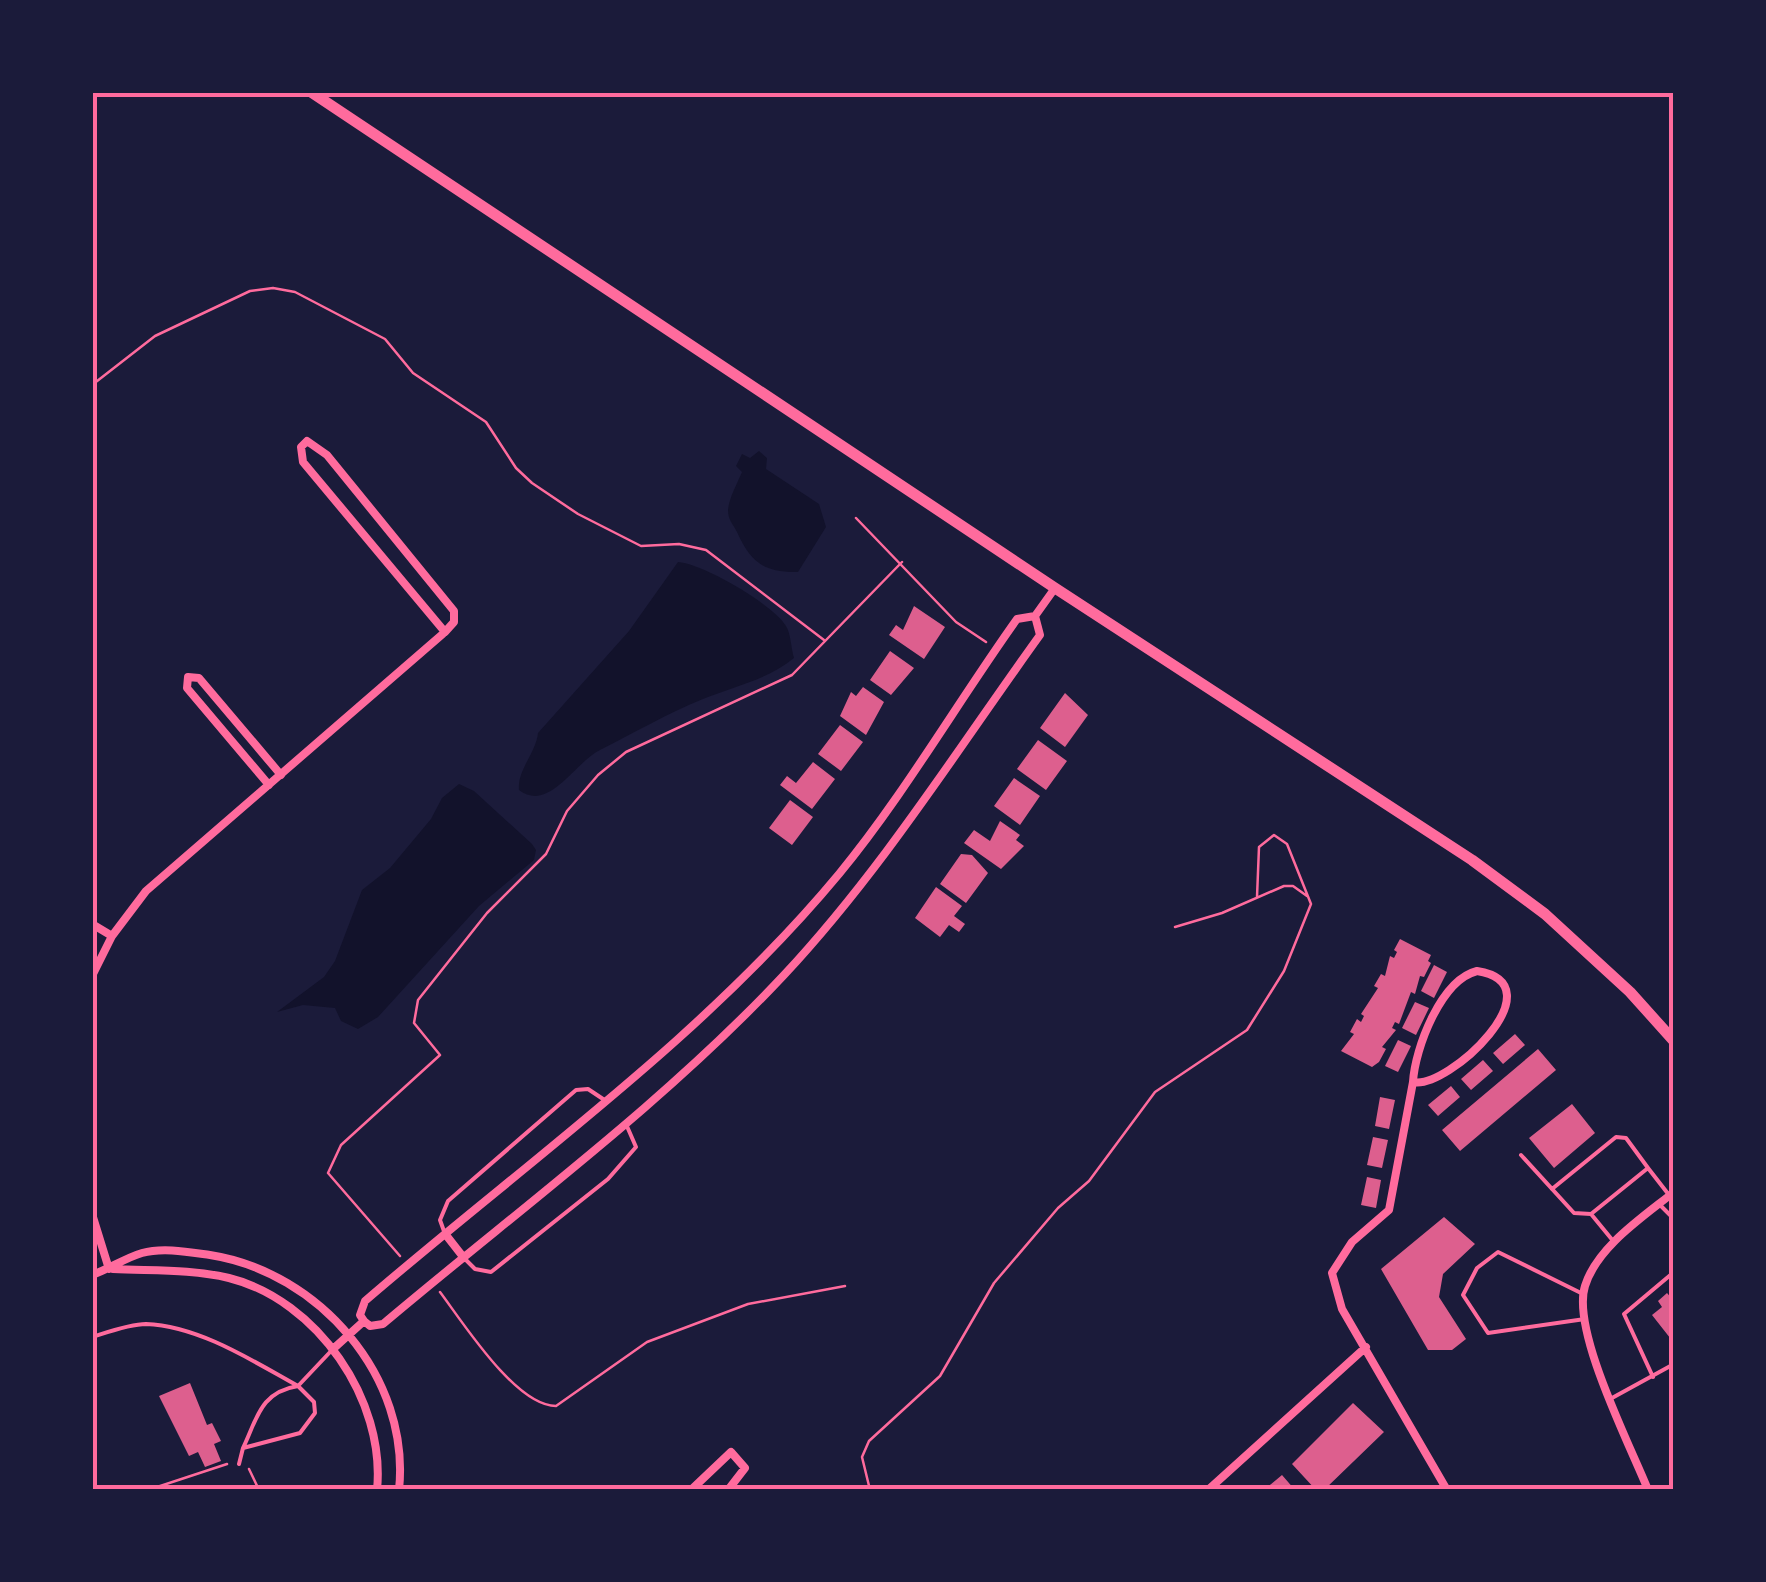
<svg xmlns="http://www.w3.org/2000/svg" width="1766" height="1582" font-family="'Fira Sans Condensed',sans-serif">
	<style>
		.water { fill: #12122b }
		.building { fill: #dd5f8e }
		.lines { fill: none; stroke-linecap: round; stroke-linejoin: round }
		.path { stroke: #ff6b9d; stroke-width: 2.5 }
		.service { stroke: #ff6b9d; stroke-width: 4 }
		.minor { stroke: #ff6b9d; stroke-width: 8 }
		.primary { stroke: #ff6b9d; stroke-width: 11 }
		.neatline { fill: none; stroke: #ff6b9d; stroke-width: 4 }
	</style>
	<rect width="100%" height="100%" fill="#1b1b3a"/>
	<path class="water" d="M759,451L767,458L766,469L819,504L826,527L798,572C763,573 750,561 737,532C733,524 728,520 728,510C729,498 737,484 742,472L736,466L742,454L750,458Z
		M678,562C702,563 774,605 786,626C791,634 791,649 794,658C767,680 735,686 703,699C668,713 634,733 600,750C575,762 549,813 519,790C517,770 536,753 538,733L629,631Z
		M459,784L474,791L532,844L536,850L534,860L479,906L378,1017L358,1029L341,1021L335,1008L303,1005L277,1012L324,977L335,961L362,890L390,868L431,819L442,798Z"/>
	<path class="building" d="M914,606L945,627L924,659L889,635L896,625L903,630Z
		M890,651L914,668L891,695L870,680Z
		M863,687L884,702L866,735L840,716L851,692L856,696Z
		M1065,693L1088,715L1065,747L1040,728Z
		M840,725L863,742L841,771L818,754Z
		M1038,740L1067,761L1046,790L1017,769Z
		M813,762L835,779L812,809L780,785L787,776L796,783Z
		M1014,778L1040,796L1020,825L994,806Z
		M790,800L813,817L792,845L769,828Z
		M1000,821L1020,835L1016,840L1024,846L1001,869L964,843L974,830L990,841Z
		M961,854L972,855L988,873L966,903L940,884Z
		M936,887L962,906L954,916L965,924L959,932L949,925L940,937L915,918Z
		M1400,939L1431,955L1428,961L1431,963L1424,977L1420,976L1415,994L1411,992L1399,1024L1395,1022L1392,1028L1396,1030L1382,1047L1386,1049L1379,1062L1372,1067L1341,1051L1354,1034L1350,1032L1357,1019L1361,1022L1364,1016L1361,1014L1378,988L1374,986L1381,974L1385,976L1390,956L1394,958L1397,952L1394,950Z
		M1434,965L1447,972L1434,998L1421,991Z
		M1415,1002L1429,1008L1416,1035L1402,1028Z
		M1515,1034L1525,1045L1503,1064L1493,1053Z
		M1398,1040L1411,1046L1398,1072L1385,1066Z
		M1538,1049L1556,1070L1460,1151L1442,1130Z
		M1483,1060L1493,1071L1471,1090L1461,1079Z
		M1451,1086L1460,1097L1438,1116L1428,1105Z
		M1380,1097L1395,1100L1389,1129L1375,1126Z
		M1572,1104L1595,1133L1554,1168L1529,1138Z
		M1373,1137L1388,1140L1382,1168L1367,1165Z
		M1367,1177L1381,1180L1376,1208L1361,1205Z
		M1444,1217L1475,1244L1443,1274L1439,1297L1466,1339L1452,1350H1428L1381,1269Z
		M1667,1293L1674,1301V1343L1652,1315L1662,1307L1658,1301Z
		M190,1383L207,1425L212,1423L221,1441L214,1444L221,1461L205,1467L198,1452L189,1456L159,1396Z
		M1353,1403L1384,1432L1324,1490H1316L1292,1464Z
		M1282,1475L1295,1490H1264Z"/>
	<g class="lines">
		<path class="path" d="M92,385L155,336L250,291L273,288L295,292L385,339L413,373L486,422L516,468L532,483L578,514L641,546L679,544L706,550L824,640
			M856,518L956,622L986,642
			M1175,927L1222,913L1284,886H1293L1307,896
			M400,1256L328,1173L341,1145L440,1055L414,1023L418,1000L487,913L546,854L567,811L598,775L626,752L792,675L902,562
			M440,1292C464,1324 516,1406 556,1406L647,1342L748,1304L845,1286
			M249,1469L259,1490
			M148,1490L227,1464
			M870,1490L862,1457L869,1441L940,1376L994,1283L1058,1208L1089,1181L1155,1092L1247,1030L1284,971L1311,904L1287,844L1274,835L1259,847L1257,897"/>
		<path class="service" d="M1521,1155L1574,1213L1591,1214
			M1552,1189L1616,1137L1626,1138L1648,1168
			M1659,1204L1674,1219
			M445,1234L440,1220L448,1201L576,1090L588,1089L606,1101
			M1614,1242L1591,1214L1648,1168L1669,1195
			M464,1258L475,1269L491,1272L608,1179L636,1147L626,1124
			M1583,1294L1498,1252L1477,1268L1463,1295L1488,1333L1585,1319
			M92,1337C108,1332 130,1324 146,1324C199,1326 253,1361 298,1386L332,1350
			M1653,1377L1624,1314L1674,1272
			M1612,1398L1674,1364
			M239,1464L243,1448L300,1433L315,1413L314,1402L298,1386C260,1392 257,1419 243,1448"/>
		<path class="minor" d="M307,441L327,455L454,611V622L445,632L303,462L301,447Z
			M269,785L187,688L188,677L199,678L281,775
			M92,924L112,936
			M1477,971C1560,984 1448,1090 1413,1082C1415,1048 1441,980 1477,971Z
			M92,976L112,936L146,891L445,632
			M1413,1082L1389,1210L1352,1242L1332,1273L1342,1309L1447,1490
			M92,1214L109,1269
			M446,1235L464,1258
			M113,1269C152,1271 191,1269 229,1278C317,1300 386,1400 377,1490
			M92,1275C109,1269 125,1258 142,1253C163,1247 189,1252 210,1255C319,1272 411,1377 399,1490
			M364,1321L360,1315L365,1301C525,1163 703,1038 839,874C904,795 957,703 1017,619L1035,616L1055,588
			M364,1321L370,1326L383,1324C518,1210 663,1104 784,975C882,870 957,750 1040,635L1035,616
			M333,1349L364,1321
			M691,1490L731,1452L745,1468L728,1490
			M1208,1490L1366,1347
			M1648,1490C1630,1445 1571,1330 1585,1286C1597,1247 1643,1217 1674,1192"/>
		<path class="primary" d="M311,92L1055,588L1472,860L1545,914L1630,992L1674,1041"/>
	</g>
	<rect width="1766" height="1582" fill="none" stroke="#1b1b3a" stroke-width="190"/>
	<rect x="95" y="95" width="1576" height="1392" class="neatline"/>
</svg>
